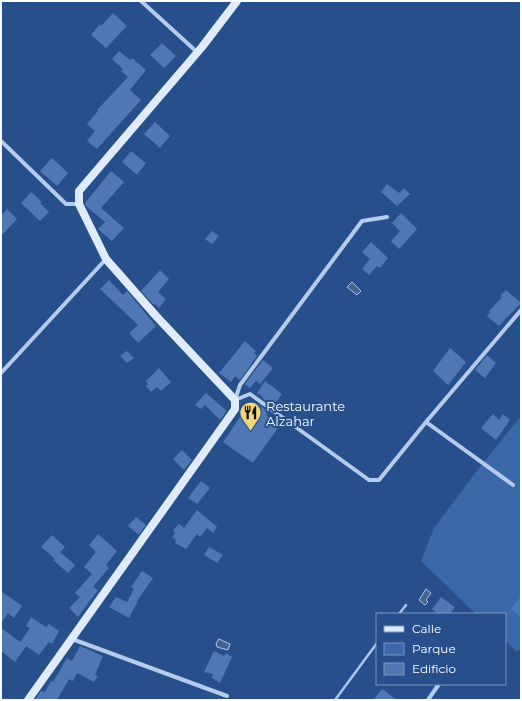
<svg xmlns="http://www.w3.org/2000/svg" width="522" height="701" font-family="Montserrat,sans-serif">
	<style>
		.green { fill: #3a68a9 }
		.water { fill: #46638f; stroke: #aac5eb }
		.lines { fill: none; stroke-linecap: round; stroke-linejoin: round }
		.stream { stroke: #aac5eb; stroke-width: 2.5 }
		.building { fill: #4f77b3 }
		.street { stroke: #b5cbea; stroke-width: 4 }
		.secondary { stroke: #e0eaf9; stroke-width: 8 }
		.labels { text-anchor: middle; stroke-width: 4; stroke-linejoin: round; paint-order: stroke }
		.poi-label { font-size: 13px; fill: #fff; stroke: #264f8c; text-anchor: start }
	</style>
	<rect width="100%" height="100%" fill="#264f8c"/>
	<path class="green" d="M521,416V650L516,651L505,641V614H476L421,561L434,528L479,468Z"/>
	<path class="water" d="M352,282L361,291L357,295L347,287Z
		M426,589L431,593L426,600L428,602L425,605L419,600Z
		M219,639L230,644L228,650L217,647L216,643Z"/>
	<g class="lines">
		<path class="stream" d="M399,614L406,605
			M335,700L377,643"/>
	</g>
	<path class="building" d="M113,13L127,26L106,48L91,35L100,24L101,26Z
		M162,43L176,56L164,68L150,55Z
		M119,51L130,60L132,58L146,70L130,90L141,100L97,149L87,141L95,131L87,124L98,111L97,110L128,77L121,71L123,69L112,59Z
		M155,122L170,136L160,148L144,134Z
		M131,151L146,163L137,175L122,162Z
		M52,158L68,173L57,186L40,171Z
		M111,171L124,182L101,208L124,228L112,241L98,229L105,222L86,206L85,203Z
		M387,184L399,193L404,188L410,194L397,206L381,192Z
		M31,192L42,202L40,203L49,212L40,221L21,203Z
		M7,209L17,219L1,236V216Z
		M401,213L417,229L399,249L391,241L400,231L392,223Z
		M212,231L219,236L212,244L205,239Z
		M371,242L388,258L380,268L377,266L369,275L362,269L370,259L362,252Z
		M160,270L169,279L158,292L166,299L159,308L155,304L154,305L141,291Z
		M109,280L123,295L127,291L156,326L138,343L129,333L138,325L100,289Z
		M506,290L521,303L499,326L487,316L490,312L489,311L502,297L500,296Z
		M245,341L256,351L254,353L257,356L240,380L235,376L231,382L219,373Z
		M450,348L466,362L448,385L433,371Z
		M127,351L134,358L127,363L120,356Z
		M487,355L496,363L485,378L475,370Z
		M263,360L273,368L260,384L256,381L250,388L245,384Z
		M159,368L171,382L161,391L157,387L151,392L146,386L148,384L146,381Z
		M265,381L282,394L273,406L262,398L263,397L257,393Z
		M206,393L227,411L220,420L205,405L201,409L195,405Z
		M249,404L254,408L258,404L269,412L266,415L280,425L253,463L223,442Z
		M493,414L499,420L503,414L510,420L496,440L481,428Z
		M182,450L192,460L184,470L173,459Z
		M201,481L210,488L197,504L188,498Z
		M197,510L217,527L213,533L207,528L200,537L197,534L186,549L175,543L176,540L172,537L175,533L173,530L179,524L184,528Z
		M136,517L146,525L139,535L128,526Z
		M98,534L117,551L106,565L109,568L93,587L98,590L78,617L69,608L80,597L75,593L92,574L84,567L96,552L89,545Z
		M52,535L65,547L60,552L75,565L68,573L53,560L55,559L41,547Z
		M209,547L223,555L217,563L204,555Z
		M142,571L153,578L137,601H138L129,618L109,607L116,597L127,602L134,589L131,587Z
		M1,591L22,606L14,618L8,613L1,623Z
		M521,596V617L511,609Z
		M441,597L455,607L450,614H438L432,609Z
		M31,617L46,627L49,624L59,631L52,644L49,642L39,655L26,646L15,662L1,651V628L20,642L30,628L26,626Z
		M80,646L103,656L95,675L98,676L94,682L77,673L73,681L69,679L57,700H35L41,691L45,692L51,681L53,682L67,658L72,661Z
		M214,651L224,656L226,653L232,657L220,683L212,678L213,674L204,672Z
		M382,689L397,700H373Z"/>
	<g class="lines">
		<path class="street" d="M141,1L197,52
			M1,141L66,204H79
			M387,217L362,221L240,385L235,400L250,394L369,480H379L426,422L513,485
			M1,373L106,259
			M426,422L521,310
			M72,639L227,696
			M428,700L439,684"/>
		<path class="secondary" d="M28,700L235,409V400L157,317L106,259L79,204V191L202,47L237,1"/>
	</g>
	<defs>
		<symbol id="restaurant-pin" viewBox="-11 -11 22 30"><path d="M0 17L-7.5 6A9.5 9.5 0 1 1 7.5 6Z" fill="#f3d57a" stroke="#264f8c"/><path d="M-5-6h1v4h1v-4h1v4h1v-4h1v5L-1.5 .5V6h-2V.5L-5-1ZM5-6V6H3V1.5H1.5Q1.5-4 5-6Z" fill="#111"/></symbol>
	</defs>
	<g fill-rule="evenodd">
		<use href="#restaurant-pin" x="238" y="400" width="25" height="34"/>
	</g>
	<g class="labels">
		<g class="poi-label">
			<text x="266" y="411">Restaurante<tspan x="266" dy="15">Alzahar</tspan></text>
		</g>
	</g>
	<rect width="522" height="701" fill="none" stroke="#ffffff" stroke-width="4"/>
	<rect x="376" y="613" width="130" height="72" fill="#264f8c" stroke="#7d95ba"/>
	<rect x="384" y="626" width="20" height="6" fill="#e0eaf9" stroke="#7d95ba"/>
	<text x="412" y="633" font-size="12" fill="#ffffff">Calle</text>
	<rect x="384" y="643" width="20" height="12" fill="#3a68a9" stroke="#7d95ba"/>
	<text x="412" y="653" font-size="12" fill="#ffffff">Parque</text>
	<rect x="384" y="663" width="20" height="12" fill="#4f77b3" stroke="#7d95ba"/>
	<text x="412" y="673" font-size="12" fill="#ffffff">Edificio</text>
</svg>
